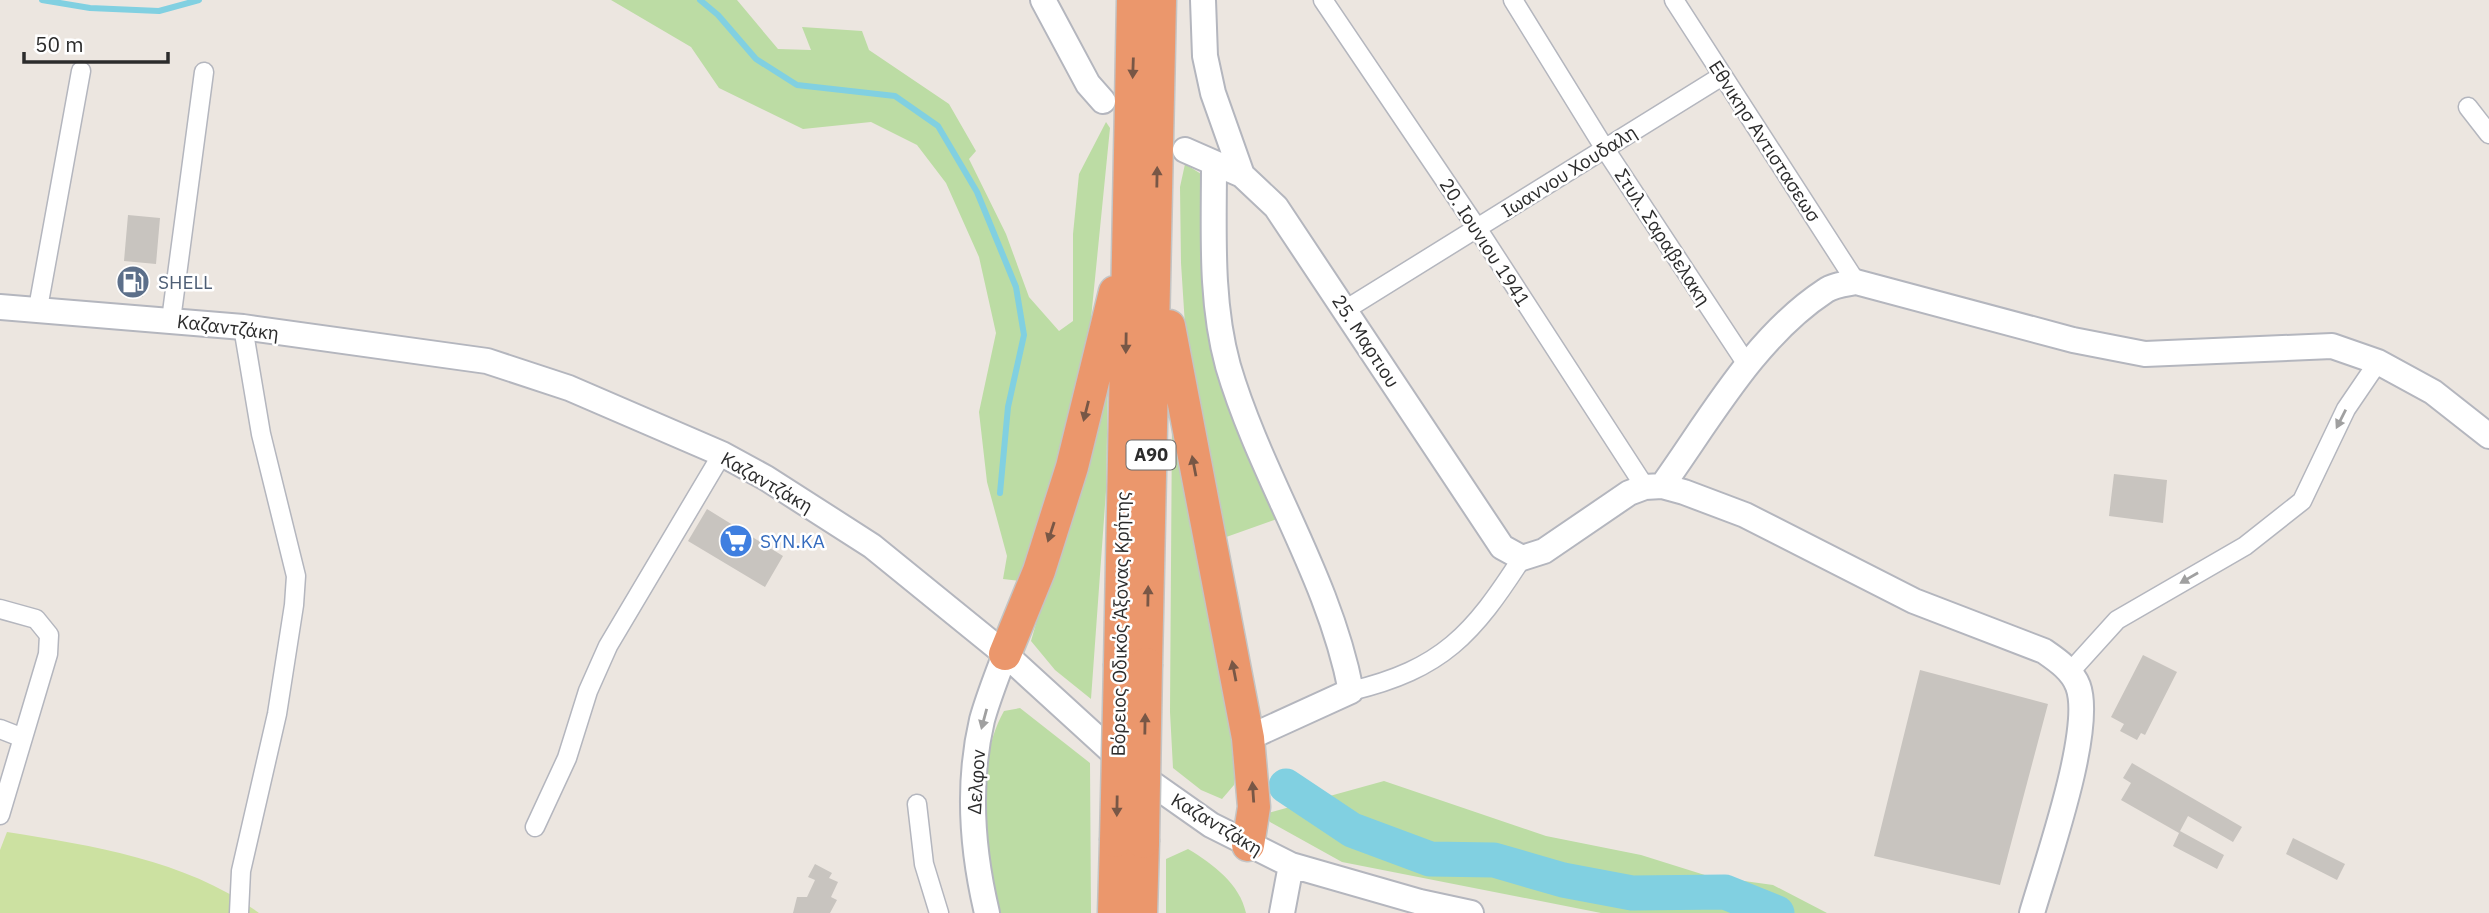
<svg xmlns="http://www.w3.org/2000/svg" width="2489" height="913" font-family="'IBM Plex Sans',sans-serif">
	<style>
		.green { fill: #bcdca4 }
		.pitch { fill: #cce1a1 }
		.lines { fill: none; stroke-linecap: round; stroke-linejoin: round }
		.stream { stroke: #81d0e1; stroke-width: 6 }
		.river { stroke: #81d0e1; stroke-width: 35 }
		.building { fill: #c8c4bf }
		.street-casing { stroke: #b4b6be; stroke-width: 21 }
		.secondary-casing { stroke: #b4b6be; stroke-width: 28 }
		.highway-casing { stroke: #c4c4c4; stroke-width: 35 }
		.street { stroke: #fff; stroke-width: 18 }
		.secondary { stroke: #fff; stroke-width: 24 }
		.highway { stroke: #eb976c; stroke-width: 32 }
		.highway-bridge-casing { stroke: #c4c4c4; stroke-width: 35; stroke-linecap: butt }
		.highway-bridge { stroke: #eb976c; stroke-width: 32 }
		.oneway { fill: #785746 }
		.oneway2 { fill: #a0a0a0 }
		.labels { text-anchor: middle; stroke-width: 5; stroke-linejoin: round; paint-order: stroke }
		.shield { fill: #fff; stroke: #6b6b6b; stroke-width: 2 }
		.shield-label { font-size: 18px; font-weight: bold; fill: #2c2c2c }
		.street-label { font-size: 19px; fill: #2c2c2c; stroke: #fff }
		.service-label { font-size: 19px; fill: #4e5e75; stroke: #fff; text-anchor: start }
		.shop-label { font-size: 19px; fill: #366cbe; stroke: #fff; text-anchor: start }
	</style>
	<rect width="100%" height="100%" fill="#ece6e0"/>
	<path class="green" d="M611,0H737L778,49L811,50L802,27L862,31L869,50L949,104L976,151L969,159L1006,234L1029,297L1059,331L1073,321V234L1079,174L1106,122L1110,128L1084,389L1021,581L1003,579L1007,556L987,482L979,412L996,333L979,257L946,183L917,145L871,122L803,129L719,88L691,47Z
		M1185,164L1206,177V324L1242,437L1277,519L1215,541L1189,388L1181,263L1180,187Z
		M1108,376L1106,491L1091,699L1055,670L1031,641Z
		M1172,419L1236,744L1234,785L1222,799L1201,790L1173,768L1170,712Z
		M1020,708L1090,763L1091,913H997C984,853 973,766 1004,711Z
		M1384,781L1546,836L1641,855L1708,876L1773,885L1827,913H1601L1342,862L1270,822L1265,814Z
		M1188,849C1213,864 1240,884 1246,913H1166V859Z"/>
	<path class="pitch" d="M7,832C94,846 187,860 259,913H0V850Z"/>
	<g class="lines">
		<path class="stream" d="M42,0L90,8L159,11L199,0
			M700,0L718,15L756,59L797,85L895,96L938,126L977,192L1016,287L1024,335L1008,407L1000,493"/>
		<path class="river" d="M1286,786L1352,830L1430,859L1494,860L1563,880L1632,893L1725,892L1777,913"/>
	</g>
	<path class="building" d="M128,215L160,218L156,264L124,261Z
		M123,272L145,274L143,297L120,294Z
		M2114,474L2167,480L2163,523L2109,516Z
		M707,509L783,556L765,587L688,541Z
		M2143,655L2177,672L2145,735L2141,733L2137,740L2120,731L2124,724L2111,717Z
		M1920,670L2048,704L2000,885L1874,856Z
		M2132,763L2242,827L2233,842L2188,816L2179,833L2121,800L2131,783L2123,778Z
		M2180,831L2224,855L2217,869L2173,846Z
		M2293,838L2345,864L2337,880L2286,854Z
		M815,864L832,873L829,878L838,882L831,897L837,900L830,913H793L797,897H807L815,880L808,877Z"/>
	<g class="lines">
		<defs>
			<path id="street" d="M1323,0L1477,228L1645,487
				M1513,0L1605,149L1748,366
				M1674,0L1856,282
				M2468,107L2489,134
				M38,308L81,71
				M1345,310L1722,76
				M171,320L204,72
				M0,609L36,619L49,635L48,654L0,815
				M2069,673L2117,620L2245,546L2302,501L2346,409L2378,362
				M1351,691C1443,669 1473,634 1522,558
				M0,729L23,738
				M917,804L924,864L939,913
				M535,827L567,758L588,691L608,646L722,454
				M239,913L241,871L277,714L294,605L296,576L261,434L243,327"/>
			<path id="secondary" d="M1043,0L1088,84L1103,101
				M1203,0L1205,56L1213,93L1242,175
				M1185,150L1242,175L1276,207L1502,547L1522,558L1544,551L1629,493L1645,487L1662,486L1684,492L1745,515L1914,601L2044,651C2057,660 2072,670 2078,686C2094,730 2046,864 2032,913
				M1214,164C1214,231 1210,301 1228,366C1261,478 1329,576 1351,691L1248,738
				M0,307L243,327L487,361L569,388L722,454L766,478L872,546L1005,654L1130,768L1211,825L1291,865L1420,902L1471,913
				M1662,486C1710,419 1755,337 1825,291C1833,285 1846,284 1856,282L2073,340L2145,354L2332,346L2378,362L2433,392L2489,436
				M987,913C972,850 967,784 982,720C988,698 997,676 1005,654
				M1282,913L1291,865"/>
			<path id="highway" d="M1169,326L1248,738L1254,807L1248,845
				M1005,654L1039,571L1072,467L1115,292
				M1120,664L1133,0
				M1146,664L1160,0
				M1114,913L1116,841
				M1141,913L1143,842"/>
		</defs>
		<use href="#street" class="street-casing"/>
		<use href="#secondary" class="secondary-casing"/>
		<use href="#highway" class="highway-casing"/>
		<use href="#street" class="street"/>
		<use href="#secondary" class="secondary"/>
		<use href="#highway" class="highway"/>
		<defs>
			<path id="highway-bridge" d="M1116,841L1120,664
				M1143,842L1146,664"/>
		</defs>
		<use href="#highway-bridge" class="highway-bridge-casing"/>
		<use href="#highway-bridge" class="highway-bridge"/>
	</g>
	<defs><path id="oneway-solid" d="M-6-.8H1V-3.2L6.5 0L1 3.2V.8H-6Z" transform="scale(1.75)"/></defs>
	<g class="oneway">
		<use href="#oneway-solid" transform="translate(1133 68) rotate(92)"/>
		<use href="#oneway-solid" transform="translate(1157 177) rotate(-89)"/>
		<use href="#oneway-solid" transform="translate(1126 343) rotate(91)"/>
		<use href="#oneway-solid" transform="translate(1086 411) rotate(104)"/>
		<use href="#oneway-solid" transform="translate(1194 466) rotate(-101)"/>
		<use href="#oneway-solid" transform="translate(1051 532) rotate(108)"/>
		<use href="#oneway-solid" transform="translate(1148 596) rotate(-89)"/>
		<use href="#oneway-solid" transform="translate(1234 671) rotate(-101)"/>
		<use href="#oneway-solid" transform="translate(1145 724) rotate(-89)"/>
		<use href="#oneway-solid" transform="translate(1253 792) rotate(-94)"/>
		<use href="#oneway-solid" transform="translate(1117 806) rotate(91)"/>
	</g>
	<g class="oneway2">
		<use href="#oneway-solid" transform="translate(2341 419) rotate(117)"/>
		<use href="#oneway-solid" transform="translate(2189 578) rotate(150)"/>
		<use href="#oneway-solid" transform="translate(984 719) rotate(105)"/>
	</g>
	<defs>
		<symbol id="fuel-disc" viewBox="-11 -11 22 22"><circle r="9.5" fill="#5c6f8a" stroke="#fff"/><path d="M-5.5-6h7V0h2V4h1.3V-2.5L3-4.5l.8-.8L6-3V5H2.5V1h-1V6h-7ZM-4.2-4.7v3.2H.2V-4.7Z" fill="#fff"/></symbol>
		<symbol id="supermarket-disc" viewBox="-11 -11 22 22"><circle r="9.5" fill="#3f7fe0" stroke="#fff"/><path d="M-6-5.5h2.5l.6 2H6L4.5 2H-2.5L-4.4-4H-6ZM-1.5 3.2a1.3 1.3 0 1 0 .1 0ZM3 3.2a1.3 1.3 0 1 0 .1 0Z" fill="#fff"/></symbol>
	</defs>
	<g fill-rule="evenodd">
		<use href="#fuel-disc" x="114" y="263" width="38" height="38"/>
		<use href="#supermarket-disc" x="717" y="522" width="38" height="38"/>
	</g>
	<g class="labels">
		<rect class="shield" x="1126.5" y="440.5" width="49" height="29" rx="5"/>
		<g class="shield-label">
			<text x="1151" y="461">Α90</text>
		</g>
		<g class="street-label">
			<text transform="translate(1765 141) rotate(57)" y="7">Εθνικησ Αντιστασεωσ</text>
			<text transform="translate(1569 171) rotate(-32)" y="7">Ιωαννου Χουδαλη</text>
			<text transform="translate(1663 237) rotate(57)" y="7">Στυλ. Σαραβελακη</text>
			<text transform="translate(1485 242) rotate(57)" y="7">20. Ιουνιου 1941</text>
			<text transform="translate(228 327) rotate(7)" y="7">Καζαντζάκη</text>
			<text transform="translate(1366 341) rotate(57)" y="7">25. Μαρτιου</text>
			<text transform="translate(767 482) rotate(30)" y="7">Καζαντζάκη</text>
			<text transform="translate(1120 624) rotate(-89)" y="7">Βόρειος Οδικός Άξονας Κρήτης</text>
			<text transform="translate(976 782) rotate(-86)" y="7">Δελφον</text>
			<text transform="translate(1217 824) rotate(31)" y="7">Καζαντζάκη</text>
		</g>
		<g class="service-label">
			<text x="158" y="289">SHELL</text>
		</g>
		<g class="shop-label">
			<text x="760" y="548">SYN.KA</text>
		</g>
	</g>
	<path d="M24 52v10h144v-10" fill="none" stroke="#2c2c2c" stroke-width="3.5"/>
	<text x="35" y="52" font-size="21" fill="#2c2c2c" stroke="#ffffff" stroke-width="5" paint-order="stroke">50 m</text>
</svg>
